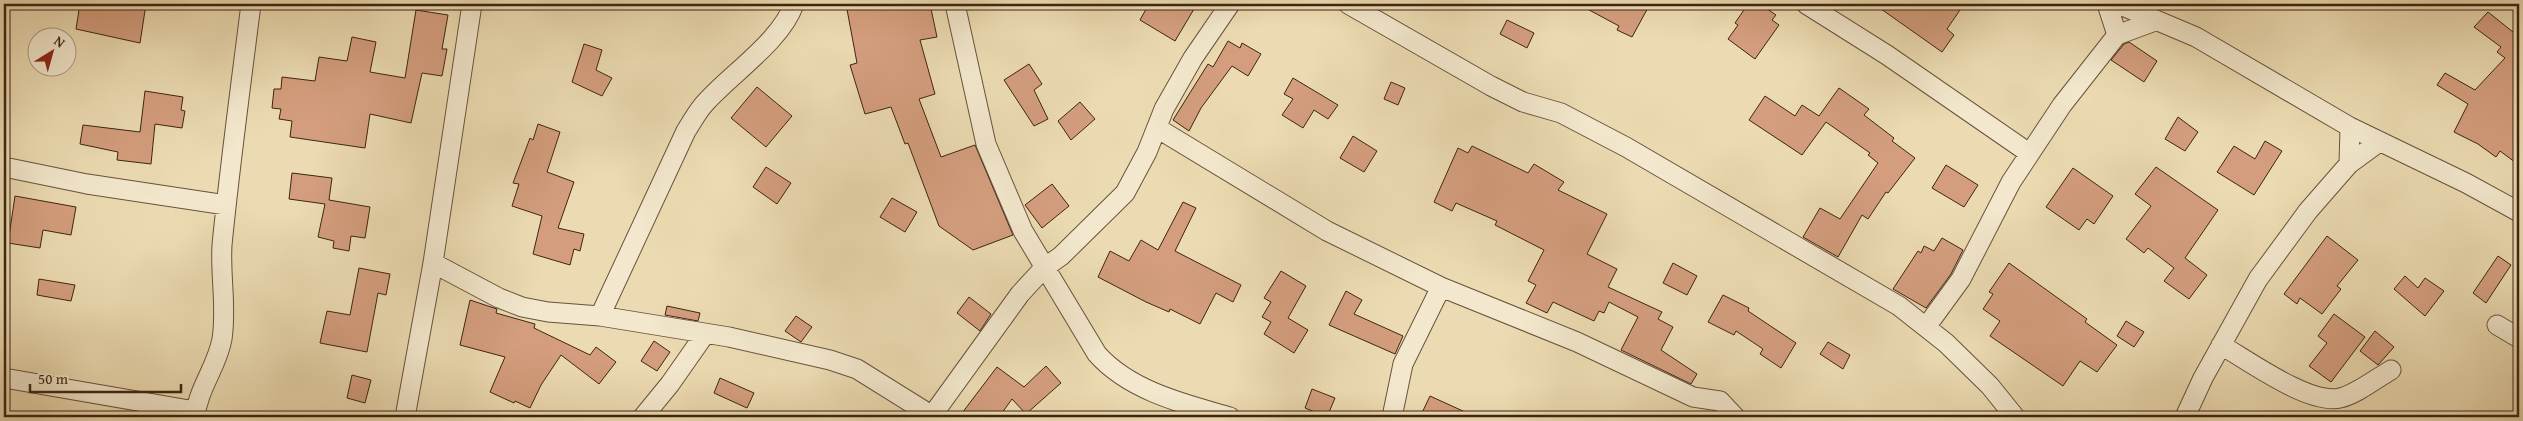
<svg xmlns="http://www.w3.org/2000/svg" width="2523" height="421" font-family="'Gentium Book Plus',serif">
	<style>
		.building { fill: #d49e7e; stroke: #3d2512 }
		.lines { fill: none; stroke-linecap: round; stroke-linejoin: round }
		.street-casing { stroke: #69523a; stroke-width: 21 }
		.street { stroke: #f3e8cd; stroke-width: 19 }
	</style>
	<rect width="100%" height="100%" fill="#ecdbb2"/>
	<filter id="stains"><feTurbulence type="fractalNoise" baseFrequency=".004" numOctaves="4"/><feColorMatrix values="0 0 0 0 .2 0 0 0 0 .09 0 0 0 0 .02 0 0 0 .5 -.17"/></filter>
	<radialGradient id="worn" r=".72"><stop offset=".6" stop-color="#630" stop-opacity="0"/><stop offset="1" stop-color="#630" stop-opacity=".3"/></radialGradient>
	<path class="building" d="M80,4H146L140,43L76,29Z
		M846,4H930L937,37L920,40L935,94L919,99L941,157L975,145L1013,235L973,250L939,226L908,143L905,144L891,107L865,114L850,65L857,63Z
		M1149,4H1197L1175,41L1140,20Z
		M1578,4H1650L1632,37L1617,30L1619,26Z
		M1748,4H1760L1776,15L1772,20L1779,25L1755,59L1728,39L1738,25L1735,23Z
		M1874,4H1952L1960,10L1947,29L1954,35L1942,52Z
		M416,10L448,15L442,49H447L442,76L422,73L411,123L370,114L365,148L290,137L292,121L279,119L281,109L272,108L274,89H281L282,77L315,81L319,57L347,61L352,37L376,42L370,72L405,78Z
		M2488,12L2513,32L2519,23V165L2500,151L2496,157L2478,144L2454,132L2468,104L2437,85L2445,73L2475,90L2505,58L2497,52L2501,47L2474,27Z
		M1507,20L1534,33L1527,48L1500,34Z
		M1228,41L1240,48L1242,43L1261,54L1248,76L1232,66L1201,108L1189,131L1173,120L1208,64L1213,67Z
		M2129,42L2157,61L2144,82L2111,60L2124,44Z
		M584,44L602,50L596,70L612,78L602,96L572,82Z
		M1029,64L1042,84L1034,90L1048,119L1034,126L1004,80Z
		M1293,78L1338,105L1328,119L1314,110L1303,128L1282,115L1293,99L1284,94Z
		M1391,82L1405,88L1398,105L1384,99Z
		M757,87L792,116L766,147L731,118Z
		M1839,88L1869,109L1864,115L1894,138L1892,141L1915,158L1888,193L1886,192L1868,219L1862,215L1838,257L1803,237L1820,208L1840,219L1878,163L1868,155L1870,153L1826,122L1802,155L1749,120L1765,96L1795,116L1802,105L1819,116Z
		M145,91L183,97L181,110L185,111L182,128L155,124L151,164L117,160L118,152L80,144L83,125L140,132Z
		M1080,102L1095,119L1071,140L1058,121Z
		M2178,117L2198,132L2185,151L2165,139Z
		M538,124L560,132L547,172L574,182L558,228L584,234L580,251L574,249L570,265L533,254L542,216L512,206L519,184L513,183L530,138L533,140Z
		M1353,136L1377,151L1364,172L1340,158Z
		M2265,141L2282,151L2254,195L2217,172L2234,146L2255,159Z
		M1472,146L1528,173L1534,164L1564,182L1558,190L1607,214L1587,254L1617,269L1608,287L1662,312L1658,319L1673,327L1661,350L1697,374L1691,384L1621,350L1638,317L1609,302L1604,313L1599,311L1594,321L1553,302L1547,313L1526,303L1536,285L1528,281L1544,250L1495,225L1497,221L1456,203L1452,211L1434,202L1458,148L1468,153Z
		M1946,165L1978,185L1964,207L1932,188Z
		M766,167L791,183L777,204L753,187Z
		M2156,167L2218,210L2185,258L2207,275L2189,299L2164,281L2174,268L2148,248L2144,253L2126,239L2151,206L2135,194Z
		M2073,168L2113,196L2094,224L2087,219L2079,230L2046,207Z
		M292,173L332,178L329,200L370,207L365,238L351,236L349,251L333,248L334,241L318,237L325,204L289,199Z
		M1052,184L1069,206L1042,228L1025,205Z
		M15,196L76,207L71,235L43,230L40,248L8,243Z
		M892,198L917,212L905,232L880,217Z
		M1183,202L1196,208L1175,251L1241,285L1233,302L1216,293L1200,324L1170,309L1169,312L1146,302L1098,277L1110,251L1129,261L1141,240L1158,250Z
		M2327,236L2358,260L2337,286L2341,289L2322,314L2300,298L2297,304L2284,294Z
		M1942,238L1963,250L1951,274L1926,308L1893,289L1918,251L1921,253L1924,246L1934,251Z
		M2498,256L2511,265L2486,303L2473,293Z
		M1673,263L1697,276L1687,295L1663,283Z
		M2009,263L2087,319L2085,322L2117,345L2097,372L2080,361L2063,386L1990,336L2000,321L1983,309L1993,294L1989,292Z
		M359,268L390,274L386,295L378,293L367,352L320,343L327,311L350,315Z
		M1281,271L1306,286L1288,318L1308,330L1294,353L1264,334L1271,322L1262,317L1271,302L1264,298Z
		M2405,276L2418,288L2425,278L2444,291L2425,316L2394,289Z
		M39,279L75,285L71,301L37,295Z
		M1346,291L1362,300L1354,314L1403,336L1395,354L1329,325Z
		M1723,295L1749,308L1748,311L1796,343L1781,368L1760,354L1763,349L1736,331L1734,335L1708,322Z
		M969,297L991,314L980,331L957,313Z
		M470,300L497,309L496,313L535,324L534,328L590,355L596,347L616,362L599,384L561,355L541,385L530,408L515,401L514,403L490,392L505,357L460,345Z
		M667,306L700,313L698,321L665,315Z
		M2334,314L2365,337L2331,382L2309,366L2327,343L2318,336Z
		M796,316L812,327L801,342L785,331Z
		M2126,321L2144,332L2134,347L2117,336Z
		M2375,331L2394,347L2378,365L2360,351Z
		M654,341L670,352L657,371L641,361Z
		M1828,342L1850,355L1843,369L1820,354Z
		M1046,366L1061,383L1026,414L1012,399L999,417H959L997,367L1024,387Z
		M352,375L371,380L365,403L347,398Z
		M720,378L754,393L747,408L714,393Z
		M1312,389L1335,398L1327,417L1305,408Z
		M1430,396L1476,417H1420Z"/>
	<g class="lines">
		<defs>
			<path id="street" d="M955,4L986,144L1023,231L1097,354C1130,391 1184,404 1230,417
				M1348,4L1491,86L1523,102L1561,113L1626,147L1899,306L1946,343L1990,386L2015,417
				M1806,4L1887,55L2029,153
				M2107,4L2117,35
				M2118,4L2196,37L2350,127L2466,183L2519,212
				M1157,128L1327,231L1441,287L1577,342L1693,397L1720,401L1735,417
				M2349,164L2350,127
				M4,167L87,184L226,205
				M433,263L499,298L522,307L548,312L600,316L729,337L830,360L857,369L934,417
				M600,316L686,131C692,122 698,110 706,102C732,73 781,41 794,4
				M2497,325L2519,338
				M1926,327L1961,279L2011,182L2062,105L2117,35L2155,21
				M2221,345C2249,361 2309,405 2340,398C2355,395 2377,378 2391,370
				M4,378L195,411
				M195,417C198,388 217,367 222,339C227,307 220,276 222,245C230,164 241,84 251,4
				M405,417L433,263L472,4
				M643,417L670,384L705,334
				M931,417L1020,294L1044,268L1061,256L1125,193L1147,152L1164,109L1193,58L1230,4
				M1392,417L1403,364L1441,287
				M2185,417L2203,378L2258,279L2308,211L2349,164L2379,142"/>
		</defs>
		<use href="#street" class="street-casing"/>
		<use href="#street" class="street"/>
	</g>
	<rect width="2523" height="421" fill="none" stroke="#ecdbb2" stroke-width="20"/>
	<rect x="5" y="5" width="2513" height="411" fill="none" stroke="#3d2512" stroke-width="2.5"/>
	<rect x="10" y="10" width="2503" height="401" fill="none" stroke="#3d2512"/>
	<g transform="translate(52 52) rotate(37)"><circle r="24" fill="#f3e8cd" stroke="#aa9a82"/>
	<path d="M0-4L9 19L0 12L-9 19Z" fill="#8f2418"/>
	<text y="-8" font-size="14" font-weight="bold" text-anchor="middle" fill="#3d2512">N</text>
	</g>
	<path d="M30 384v8h151v-8" fill="none" stroke="#3d2512" stroke-width="2.5"/>
	<text x="38" y="384" font-size="15" fill="#3d2512" stroke="#f3e8cd" stroke-width="4" paint-order="stroke">50 m</text>
	<rect width="100%" height="100%" filter="url(#stains)"/>
	<rect width="100%" height="100%" fill="url(#worn)"/>
</svg>
